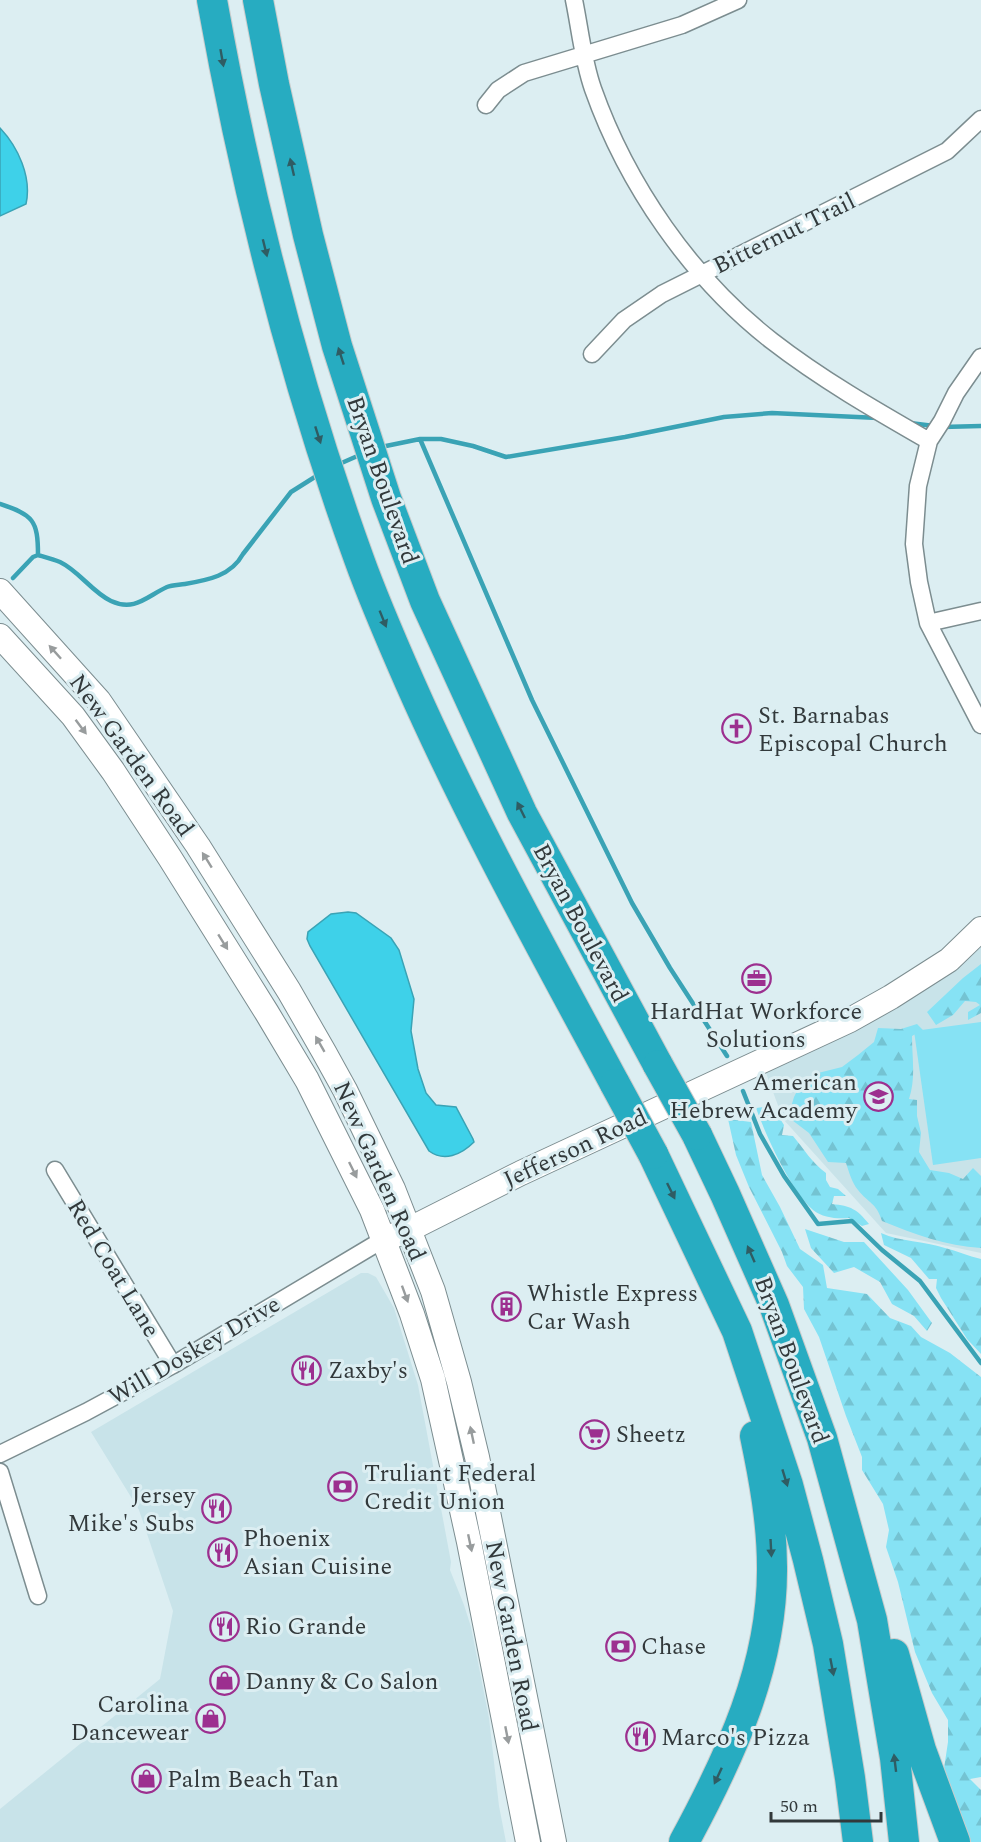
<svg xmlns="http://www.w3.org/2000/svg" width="981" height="1842" font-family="Spectral,serif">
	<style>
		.built { fill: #c8e3e9 }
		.forest { fill: url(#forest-firs) }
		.park { fill: #86e2f4 }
		.water { fill: #3ed1e9; stroke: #3aa3b5; stroke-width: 1.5 }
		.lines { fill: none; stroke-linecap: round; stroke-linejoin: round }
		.stream { stroke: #3aa3b5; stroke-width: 4.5 }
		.street-casing { stroke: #7c8d90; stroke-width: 19 }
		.secondary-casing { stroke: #7c8d90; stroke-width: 26 }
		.highway-casing { stroke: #cacccc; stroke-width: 32 }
		.street { stroke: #fff; stroke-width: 16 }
		.secondary { stroke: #fff; stroke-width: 24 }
		.highway { stroke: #27acc1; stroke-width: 30 }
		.highway-bridge-casing { stroke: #cacccc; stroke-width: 32; stroke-linecap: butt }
		.highway-bridge { stroke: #27acc1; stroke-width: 30 }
		.oneway { fill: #2f5c63 }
		.oneway2 { fill: #989c9d }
		.labels { text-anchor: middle; stroke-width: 6; stroke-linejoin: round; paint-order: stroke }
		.street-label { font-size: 24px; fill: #32393b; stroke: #dceef2 }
		.poi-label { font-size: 24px; fill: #32393b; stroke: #dceef2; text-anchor: start }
	</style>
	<defs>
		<pattern id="forest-firs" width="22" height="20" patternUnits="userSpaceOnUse" patternTransform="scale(1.5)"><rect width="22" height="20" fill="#86e2f4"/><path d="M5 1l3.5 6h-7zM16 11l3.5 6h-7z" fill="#74c3d2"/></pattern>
	</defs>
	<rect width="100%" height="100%" fill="#dceef2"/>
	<path class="built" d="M981,929V1253L886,1233L783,1119L762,1062Z
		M361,1273H368L376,1277L394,1308L418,1385L451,1562L450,1570L464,1605L471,1627L489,1718L499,1806L506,1842H0V1809L160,1679L173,1611L139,1510L91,1432Z"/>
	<path class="forest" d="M981,964V1013L968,1020V1012L980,1005L976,1002L965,1001L953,1015L936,1025L927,1012L963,978Z
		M917,1024L923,1030L912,1036C912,1058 916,1078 909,1099L917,1100V1116L921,1133L919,1152L930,1170L949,1173L963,1179L973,1168L981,1176V1248C946,1246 914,1234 882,1221C876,1202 869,1204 858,1190C852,1183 849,1172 846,1163L828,1162L809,1133L788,1117L794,1097L800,1085L818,1073L842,1067L858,1055L874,1042L878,1028L901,1029Z
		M772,1106L784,1125L782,1135L793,1136C804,1149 812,1163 826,1173V1180L830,1187L838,1189L846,1196H834L832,1204C851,1206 857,1209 869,1224L862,1226L849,1218C837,1219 823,1218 813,1210C790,1189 767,1138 756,1108Z
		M728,1119L751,1122L762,1175L780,1207L800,1249L823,1265L827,1288L867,1294L890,1318L911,1326L921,1337L950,1353L981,1377V1777L970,1779L981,1790V1842H966L943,1775L948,1742V1720L932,1693L915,1652L898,1582L886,1547L889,1530L883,1504L862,1470V1457L846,1416L819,1337L804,1309L803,1287L787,1266L782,1252L749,1187L736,1155Z
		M805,1229L844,1242H864L908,1290L932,1323L927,1331L914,1316L892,1304L880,1282L854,1267L834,1273L811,1248Z
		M881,1233C901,1242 924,1241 945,1248C957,1251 968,1256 981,1259V1354L967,1339L941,1298L936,1288L937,1279H929L911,1258L884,1245Z"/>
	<path class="park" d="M981,1022V1158L933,1165L914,1031Z"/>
	<path class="water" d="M0,128C18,147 32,177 26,204L0,216Z
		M348,912L356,913L391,938L399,950L414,999L411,1031L418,1069L426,1093L436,1105L456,1107L473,1139L474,1142C461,1155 444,1162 429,1151L310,946L307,939L308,932L331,914Z"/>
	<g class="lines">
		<path class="stream" d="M910,423L934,426
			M942,427L981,426
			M420,439L532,700L632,903L670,968L727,1056
			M381,447L420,439H441L473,446L506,457L625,437L724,417L772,413L878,418
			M337,465L362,454
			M0,504C33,515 38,520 38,555
			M38,555C45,557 53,559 60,562C79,571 92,592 111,601C135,612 147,596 167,587C172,585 179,585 185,584C208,580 231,576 243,554L291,492L318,475
			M13,578L33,557L38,555
			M743,1091L760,1134L784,1176L818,1224L852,1221L882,1250L920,1281L981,1363"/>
		<defs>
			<path id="street" d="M574,0C580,29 583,61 593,89C627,185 691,278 772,341C821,379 875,410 929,441
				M486,105L498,90L524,73L682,25L738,0
				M592,354L624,320L662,294L947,151L981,119
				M981,357L956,393L942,421L929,441L918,486L914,544L919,582L928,623L981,725
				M928,623L981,611
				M55,1170L173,1365
				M0,1454L86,1412L173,1365L384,1239
				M0,1472L38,1596"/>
			<path id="secondary" d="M0,591L99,701L198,846L289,991L324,1052L345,1090L393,1189L433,1291L459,1382L477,1457L554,1842
				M0,636L73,716L113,771L170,858L267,1013L307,1080L372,1210L412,1314L433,1379L469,1542L528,1842
				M395,1235L410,1229L521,1173L850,1020L891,997L949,960L981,929"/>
			<path id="highway" d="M212,0C246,190 293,377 359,559C374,601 392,642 410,683C471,821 544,952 615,1084
				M258,0L274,84L308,235L337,346L386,498L425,601L522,813L658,1065
				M697,1135L725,1194L774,1305L822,1438L872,1620L895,1758L904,1842
				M653,1154L737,1331L788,1485L808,1560L828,1644L850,1778L858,1842
				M894,1654L921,1750L955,1842
				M684,1842C730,1757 773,1666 772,1567C772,1523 764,1479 755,1436"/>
		</defs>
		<use href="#street" class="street-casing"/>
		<use href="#secondary" class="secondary-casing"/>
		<use href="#highway" class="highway-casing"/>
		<use href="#street" class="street"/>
		<use href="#secondary" class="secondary"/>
		<use href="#highway" class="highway"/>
		<defs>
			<path id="highway-bridge" d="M658,1065L697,1135
				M615,1084L653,1154"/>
		</defs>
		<use href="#highway-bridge" class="highway-bridge-casing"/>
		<use href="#highway-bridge" class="highway-bridge"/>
	</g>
	<defs><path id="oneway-solid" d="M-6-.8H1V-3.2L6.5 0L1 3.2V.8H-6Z" transform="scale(1.5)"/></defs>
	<g class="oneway">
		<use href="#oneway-solid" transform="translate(222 58) rotate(80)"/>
		<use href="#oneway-solid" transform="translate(292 167) rotate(-103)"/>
		<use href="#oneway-solid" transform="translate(265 248) rotate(76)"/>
		<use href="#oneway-solid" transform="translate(341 356) rotate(-108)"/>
		<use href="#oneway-solid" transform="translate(318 435) rotate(72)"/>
		<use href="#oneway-solid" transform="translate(383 619) rotate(68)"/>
		<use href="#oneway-solid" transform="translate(521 810) rotate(-116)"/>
		<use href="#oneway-solid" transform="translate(671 1191) rotate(64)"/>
		<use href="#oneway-solid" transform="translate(751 1254) rotate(-114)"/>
		<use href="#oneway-solid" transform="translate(785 1478) rotate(73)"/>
		<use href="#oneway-solid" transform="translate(771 1548) rotate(87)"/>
		<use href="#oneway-solid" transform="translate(832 1667) rotate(79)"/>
		<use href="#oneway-solid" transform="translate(895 1763) rotate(-97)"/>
		<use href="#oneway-solid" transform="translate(718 1776) rotate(115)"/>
	</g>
	<g class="oneway2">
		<use href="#oneway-solid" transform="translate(55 652) rotate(-132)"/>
		<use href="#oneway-solid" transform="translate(81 727) rotate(53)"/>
		<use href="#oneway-solid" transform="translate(207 860) rotate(-122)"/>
		<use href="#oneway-solid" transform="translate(223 942) rotate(58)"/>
		<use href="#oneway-solid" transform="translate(320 1044) rotate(-120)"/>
		<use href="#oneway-solid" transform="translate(353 1170) rotate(64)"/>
		<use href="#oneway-solid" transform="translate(405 1294) rotate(70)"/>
		<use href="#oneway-solid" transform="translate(472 1435) rotate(-102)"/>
		<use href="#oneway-solid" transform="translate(470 1543) rotate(78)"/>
		<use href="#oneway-solid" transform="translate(507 1735) rotate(79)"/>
	</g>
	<defs>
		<symbol id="church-ring" viewBox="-11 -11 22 22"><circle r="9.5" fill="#dceef2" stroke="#9c2f8f" stroke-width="1.5"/><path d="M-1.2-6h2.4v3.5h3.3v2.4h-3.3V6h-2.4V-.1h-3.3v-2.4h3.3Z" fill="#9c2f8f"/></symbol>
		<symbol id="office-ring" viewBox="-11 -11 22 22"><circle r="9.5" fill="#dceef2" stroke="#9c2f8f" stroke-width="1.5"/><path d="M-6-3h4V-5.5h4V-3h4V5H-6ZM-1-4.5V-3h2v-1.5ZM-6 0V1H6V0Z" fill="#9c2f8f"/></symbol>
		<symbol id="school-ring" viewBox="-11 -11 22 22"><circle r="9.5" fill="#dceef2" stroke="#9c2f8f" stroke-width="1.5"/><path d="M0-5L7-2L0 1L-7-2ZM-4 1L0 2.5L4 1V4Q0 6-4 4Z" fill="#9c2f8f"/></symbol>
		<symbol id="building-ring" viewBox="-11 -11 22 22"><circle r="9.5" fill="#dceef2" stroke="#9c2f8f" stroke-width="1.5"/><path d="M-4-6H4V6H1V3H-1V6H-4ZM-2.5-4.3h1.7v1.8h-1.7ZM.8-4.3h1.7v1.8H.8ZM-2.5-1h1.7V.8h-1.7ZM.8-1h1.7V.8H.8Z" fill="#9c2f8f"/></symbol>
		<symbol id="restaurant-ring" viewBox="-11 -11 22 22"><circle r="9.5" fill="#dceef2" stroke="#9c2f8f" stroke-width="1.5"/><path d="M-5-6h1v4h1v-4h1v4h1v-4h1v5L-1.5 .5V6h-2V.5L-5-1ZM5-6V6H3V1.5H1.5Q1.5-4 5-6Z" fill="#9c2f8f"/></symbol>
		<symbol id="supermarket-ring" viewBox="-11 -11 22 22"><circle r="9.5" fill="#dceef2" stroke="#9c2f8f" stroke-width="1.5"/><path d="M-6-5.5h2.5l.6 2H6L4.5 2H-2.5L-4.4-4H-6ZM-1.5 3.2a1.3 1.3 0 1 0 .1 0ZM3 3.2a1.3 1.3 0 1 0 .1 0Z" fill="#9c2f8f"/></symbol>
		<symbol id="bank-ring" viewBox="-11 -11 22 22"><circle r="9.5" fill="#dceef2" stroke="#9c2f8f" stroke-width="1.5"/><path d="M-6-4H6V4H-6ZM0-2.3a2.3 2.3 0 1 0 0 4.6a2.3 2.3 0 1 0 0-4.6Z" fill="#9c2f8f"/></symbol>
		<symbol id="shop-ring" viewBox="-11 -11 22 22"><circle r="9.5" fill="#dceef2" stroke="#9c2f8f" stroke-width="1.5"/><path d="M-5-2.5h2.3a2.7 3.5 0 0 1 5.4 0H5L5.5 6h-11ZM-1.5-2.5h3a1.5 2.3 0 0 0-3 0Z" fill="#9c2f8f"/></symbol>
	</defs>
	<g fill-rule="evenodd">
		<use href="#church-ring" x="720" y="712" width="33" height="33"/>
		<use href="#office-ring" x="740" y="962" width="33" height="33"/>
		<use href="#school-ring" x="862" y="1080" width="33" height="33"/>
		<use href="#building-ring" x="490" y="1290" width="33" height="33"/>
		<use href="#restaurant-ring" x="290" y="1354" width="33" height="33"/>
		<use href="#supermarket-ring" x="578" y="1418" width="33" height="33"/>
		<use href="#bank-ring" x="326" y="1470" width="33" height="33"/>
		<use href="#restaurant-ring" x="200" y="1492" width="33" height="33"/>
		<use href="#restaurant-ring" x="206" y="1536" width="33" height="33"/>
		<use href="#restaurant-ring" x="208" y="1610" width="33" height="33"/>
		<use href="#bank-ring" x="604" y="1630" width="33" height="33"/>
		<use href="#shop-ring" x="208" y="1664" width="33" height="33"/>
		<use href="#shop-ring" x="194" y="1702" width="33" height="33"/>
		<use href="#restaurant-ring" x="624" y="1720" width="33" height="33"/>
		<use href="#shop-ring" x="130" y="1762" width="33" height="33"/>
	</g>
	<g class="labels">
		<g class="street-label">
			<text transform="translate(784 233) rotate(-26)" y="8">Bitternut Trail</text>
			<text transform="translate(383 480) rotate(71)" y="8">Bryan Boulevard</text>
			<text transform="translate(132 755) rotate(54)" y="8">New Garden Road</text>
			<text transform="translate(581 923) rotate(62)" y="8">Bryan Boulevard</text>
			<text transform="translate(575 1148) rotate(-25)" y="8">Jefferson Road</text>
			<text transform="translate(380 1171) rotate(66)" y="8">New Garden Road</text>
			<text transform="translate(114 1268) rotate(59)" y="8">Red Coat Lane</text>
			<text transform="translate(194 1350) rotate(-30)" y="8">Will Doskey Drive</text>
			<text transform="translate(792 1360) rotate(70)" y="8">Bryan Boulevard</text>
			<text transform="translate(512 1636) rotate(79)" y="8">New Garden Road</text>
		</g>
		<g class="poi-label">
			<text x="758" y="723">St. Barnabas<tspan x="758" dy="28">Episcopal Church</tspan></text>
			<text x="756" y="1019" text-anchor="middle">HardHat Workforce<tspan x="756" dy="28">Solutions</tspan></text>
			<text x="857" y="1090" text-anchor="end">American<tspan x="857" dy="28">Hebrew Academy</tspan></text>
			<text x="527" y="1301">Whistle Express<tspan x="527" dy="28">Car Wash</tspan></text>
			<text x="328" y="1378">Zaxby's</text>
			<text x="616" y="1442">Sheetz</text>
			<text x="364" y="1481">Truliant Federal<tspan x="364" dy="28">Credit Union</tspan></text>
			<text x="195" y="1503" text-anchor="end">Jersey<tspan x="195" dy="28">Mike's Subs</tspan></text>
			<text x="243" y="1546">Phoenix<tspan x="243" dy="28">Asian Cuisine</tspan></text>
			<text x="245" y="1634">Rio Grande</text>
			<text x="641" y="1654">Chase</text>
			<text x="245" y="1689">Danny &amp; Co Salon</text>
			<text x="189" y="1712" text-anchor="end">Carolina<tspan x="189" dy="28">Dancewear</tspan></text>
			<text x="661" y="1745">Marco's Pizza</text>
			<text x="167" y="1787">Palm Beach Tan</text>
		</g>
	</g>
	<path d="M771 1812v9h110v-9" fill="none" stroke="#32393b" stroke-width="3"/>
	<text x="780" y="1812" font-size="18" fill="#32393b" stroke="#dceef2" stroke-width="4.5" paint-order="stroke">50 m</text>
</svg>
